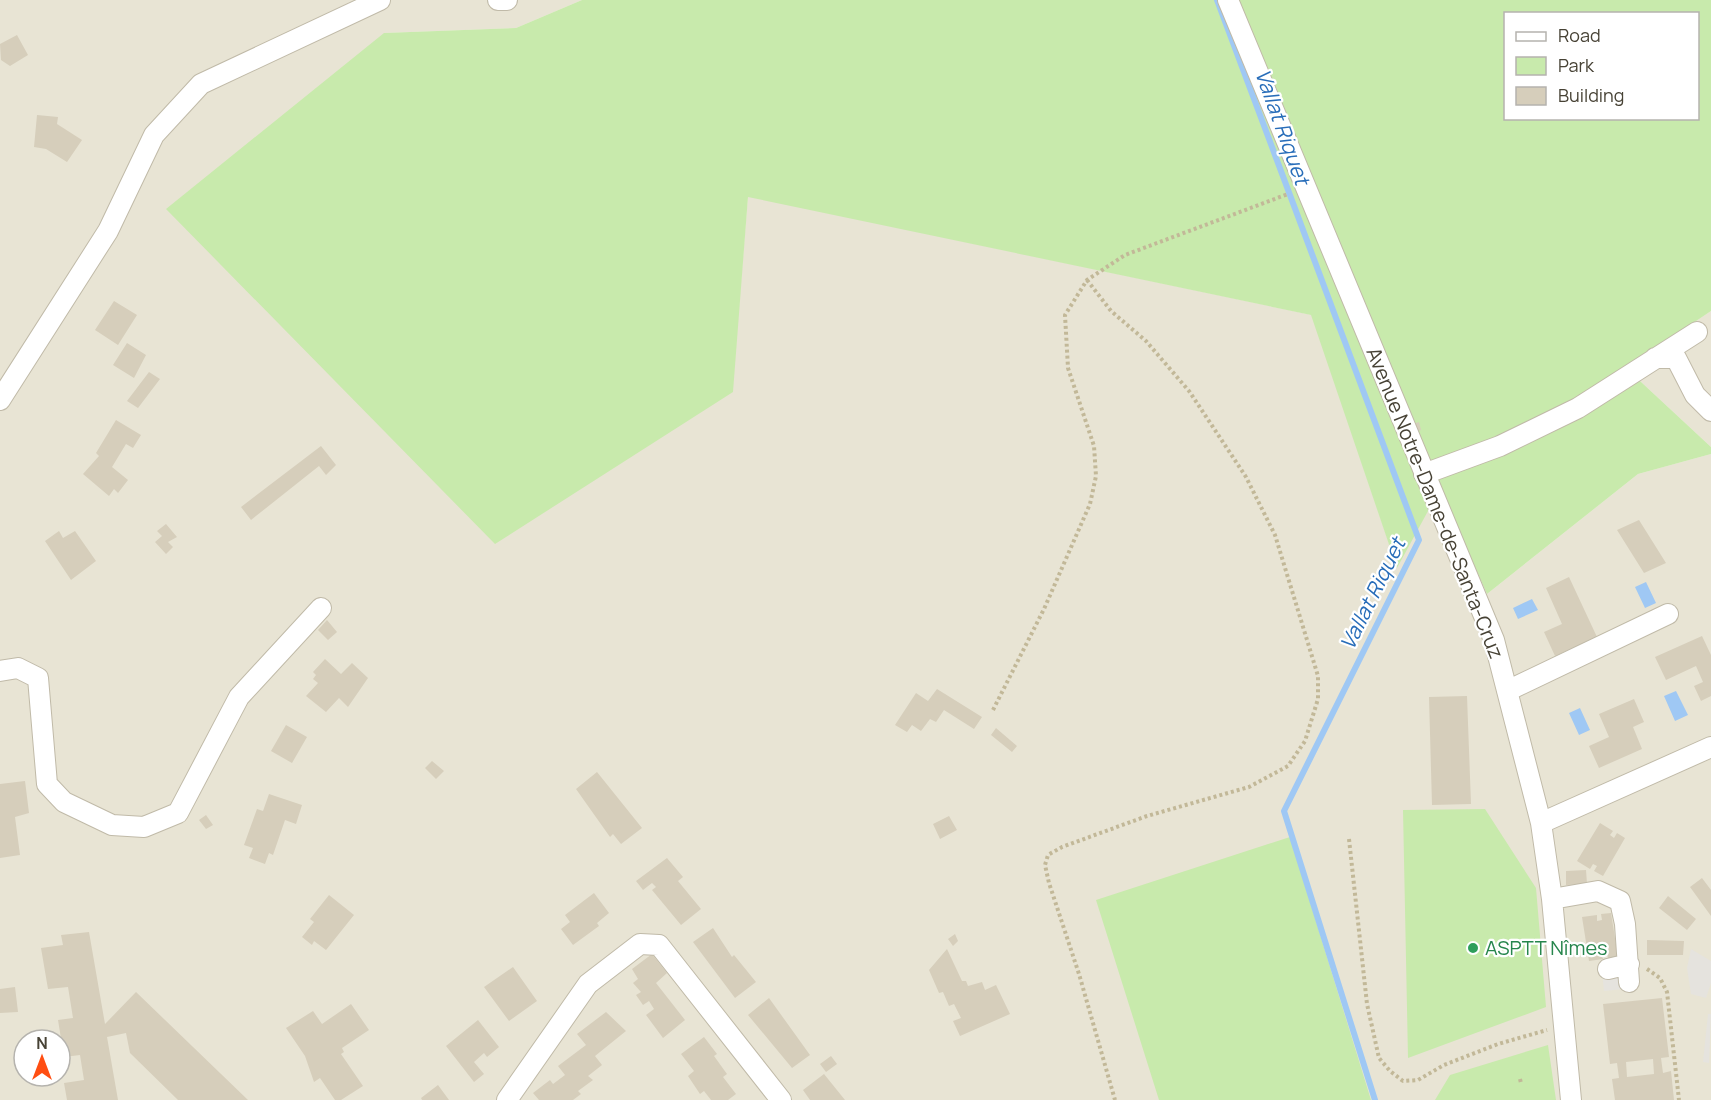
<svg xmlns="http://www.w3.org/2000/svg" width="1711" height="1100" font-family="Manrope,sans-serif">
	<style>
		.residential { fill: #e8e4d4; fill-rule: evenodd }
		.green { fill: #c8eaac; fill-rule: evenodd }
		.parking { fill: #e5e3de }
		.water { fill: #9fc8f4 }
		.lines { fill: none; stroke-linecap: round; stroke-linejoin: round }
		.stream { stroke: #9fc8f4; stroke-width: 6 }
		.building { fill: #d6cebb; fill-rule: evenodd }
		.minor-casing { stroke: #c0baa8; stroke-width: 22 }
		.path { stroke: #c2b898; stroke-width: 4; stroke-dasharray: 3 3; stroke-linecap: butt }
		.minor { stroke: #fff; stroke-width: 20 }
		.leisure-dot { fill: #2e9e5b; stroke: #fff; stroke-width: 2 }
		.labels { text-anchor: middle; stroke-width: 4.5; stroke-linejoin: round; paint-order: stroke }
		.street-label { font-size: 20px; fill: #474235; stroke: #fff }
		.leisure-label { font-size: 20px; fill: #27864d; stroke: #fff; text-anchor: start }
		.water-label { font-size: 21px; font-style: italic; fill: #286db9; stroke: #fff }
	</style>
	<rect width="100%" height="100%" fill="#f4f1e6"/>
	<path class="residential" d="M0,0H582L516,28L384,33L732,392L748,196L1312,315L1397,567L1440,488L1487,594L1638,474L1711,454V1100H0ZM24,1040H60V1076H24Z
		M1711,311V447L1626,368Z"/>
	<path class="green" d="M582,0H1711V311L1626,368L1711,447V454L1638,474L1487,594L1440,489L1397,568L1311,315L748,197L733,392L495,544L166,209L384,33L516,28ZM1506,14H1698V118H1506Z
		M1485,809L1536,888L1546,1007L1408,1058L1403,810Z
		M1290,837L1371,1100H1159L1096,900Z
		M1548,1045L1556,1100H1435L1450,1075Z"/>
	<path class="parking" d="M1691,949L1711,961V983L1706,998L1691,994L1687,968Z
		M1622,961L1624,989L1604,991L1601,963Z
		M1708,1014H1711L1709,1063L1703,1062Z"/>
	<path class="water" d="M1646,582L1656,603L1645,608L1635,587Z
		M1532,599L1538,610L1518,619L1513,608Z
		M1676,691L1688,715L1675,721L1664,696Z
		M1580,708L1590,730L1579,735L1569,713Z"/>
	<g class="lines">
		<path class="stream" d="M1217,0L1419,540L1284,811L1375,1100"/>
	</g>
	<path class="building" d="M17,35L28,55L10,66L1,60L0,44Z
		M37,115L58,117L57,124L82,140L67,162L46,149L34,147Z
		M114,301L137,315L118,345L95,330Z
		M127,343L146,355L134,378L113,365Z
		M149,372L160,379L138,408L127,401Z
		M116,420L141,435L133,448L126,444L112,467L128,480L118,493L114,489L109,496L83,474L99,456L96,453Z
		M1419,422L1421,430L1416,432L1413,424Z
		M321,446L336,465L326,475L319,466L251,520L241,507Z
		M1639,520L1666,563L1644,573L1617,530Z
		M166,524L177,537L168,542L173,547L166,554L155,542L162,536L157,531Z
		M59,531L63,538L75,531L96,561L71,580L45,541Z
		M1569,577L1597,637L1555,656L1544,632L1562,624L1546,588Z
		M327,620L337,632L328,640L318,630Z
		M1702,636L1711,655V696L1701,701L1694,686L1703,682L1696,666L1666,680L1655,657Z
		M325,659L341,674L352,663L368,678L348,707L339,698L326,712L306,696L318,683L313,679L316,675L313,672Z
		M937,689L982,717L974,729L944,710L936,722L930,719L921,731L912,725L907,732L895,725L916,693L928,701Z
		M1467,696L1471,804L1432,805L1429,697Z
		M1634,699L1644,722L1633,727L1642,749L1599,768L1589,746L1609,737L1599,714Z
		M286,725L307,737L292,763L271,751Z
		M996,728L1017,746L1012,752L991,735Z
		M432,761L444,771L436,779L425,768Z
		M597,772L642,828L621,844L613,834L610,837L576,789Z
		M25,781L29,813L15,817L20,855L0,858V784Z
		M269,794L302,805L296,824L285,820L273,855L269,853L265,864L249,858L253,848L244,845L257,809L263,811Z
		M206,815L213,825L206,829L199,820Z
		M949,816L957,830L940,839L933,824Z
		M1600,823L1613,831L1610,835L1614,838L1617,833L1625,838L1603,876L1594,871L1597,866L1593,864L1590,869L1577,861Z
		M667,858L683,877L678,881L701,909L681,925L652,890L656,887L652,883L643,890L636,881Z
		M1586,870L1587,884L1566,885V871Z
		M1702,878L1711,890V916L1690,887Z
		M594,893L609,913L597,923L599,926L573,945L561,929L570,922L565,915Z
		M329,895L354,915L326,950L314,941L312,945L302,937L314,922L310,919Z
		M1668,896L1696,919L1687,930L1659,908Z
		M1611,913L1618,957L1608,958L1607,953H1602L1603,959L1589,961L1582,917L1597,915V921L1602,920L1601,914Z
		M713,928L732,957L734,955L756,982L735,998L693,942Z
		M89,932L105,1024L136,992L248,1100H178L130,1053L126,1033L107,1037L118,1100H67L64,1083L84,1080L80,1055L64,1057L58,1020L73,1018L68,987L48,989L41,948L63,945L61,935Z
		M955,934L958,941L953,946L948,939Z
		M1647,940L1684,941L1683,955H1647Z
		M947,949L962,981H966L968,986L982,982L985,990L996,985L1010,1014L960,1036L953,1021L961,1018L954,1004L949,1006L943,992L939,993L929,970Z
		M652,954L667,973L656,983L685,1020L663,1038L646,1015L654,1009L649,1001L643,1005L636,995L641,992L633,983L638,979L632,969Z
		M513,967L537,1001L509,1021L484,987Z
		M15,987L18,1012L0,1013V989Z
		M769,998L810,1055L792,1068L748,1015Z
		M1662,998L1669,1057L1661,1058L1663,1073L1671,1071L1674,1100H1615L1612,1079L1619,1078L1617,1063L1610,1064L1603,1004ZM1653,1059L1654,1074L1627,1077L1626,1062Z
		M351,1004L369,1030L342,1048L344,1052L341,1054L363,1086L341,1100H335L320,1078L314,1082L305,1056L286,1028L313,1011L322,1024Z
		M606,1012L626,1031L595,1056L602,1065L588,1076L593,1080L578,1091L581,1094L573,1100H539L533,1093L550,1080L553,1084L565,1075L558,1066L586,1045L577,1034Z
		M478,1020L499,1047L487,1057L484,1053L474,1062L484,1074L474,1082L446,1046Z
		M704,1037L717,1054L714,1056L727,1074L723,1077L736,1094L728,1100H711L704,1091L700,1094L688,1076L694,1071L681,1054Z
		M831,1056L837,1064L826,1072L820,1064Z
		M824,1074L845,1100H810L803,1090Z
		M438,1085L449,1100H422L421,1098Z"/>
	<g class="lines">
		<defs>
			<path id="minor" d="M498,0H507
				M1228,0L1494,640L1541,823L1552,899L1571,1100
				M1655,358H1676L1695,395L1711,411
				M0,400L108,231L154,135L201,84L380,0
				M1424,474L1500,446L1578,408L1697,332
				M0,671L18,668L38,678L47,784L64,802L112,825L144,827L178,813L239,697L321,608
				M1507,691L1668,614
				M1541,823L1711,747
				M1552,899L1598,891L1620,901L1625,924L1629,982
				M1608,969L1629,964
				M507,1100L588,984L640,944L659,945L781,1100"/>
		</defs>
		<use href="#minor" class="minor-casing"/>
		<path class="path" d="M1087,280L1111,311L1146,341L1189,391L1246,477L1275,535L1318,676V699L1305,741L1288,766L1249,787L1147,816L1062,847L1048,855L1045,865L1049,883L1079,974L1115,1100
			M993,710L1044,609L1090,504L1096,476L1094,446L1068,368L1065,315L1087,280L1125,255L1288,194
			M1349,839L1367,1004L1379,1058L1390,1071L1403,1081L1418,1080L1444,1065L1498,1044L1547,1030
			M1647,969L1660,978L1667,992L1679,1100
			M1520,1079L1521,1083"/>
		<use href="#minor" class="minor"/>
	</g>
	<circle class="leisure-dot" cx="1473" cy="948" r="6"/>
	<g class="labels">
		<g class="street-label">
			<text transform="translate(1435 503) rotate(68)" y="7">Avenue Notre-Dame-de-Santa-Cruz</text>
		</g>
		<g class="leisure-label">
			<text x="1485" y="955">ASPTT Nîmes</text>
		</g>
		<g class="water-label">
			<text transform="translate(1282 127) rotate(70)" y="7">Vallat Riquet</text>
			<text transform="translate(1373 594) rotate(-64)" y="7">Vallat Riquet</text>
		</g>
	</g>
	<rect x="1504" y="12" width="195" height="108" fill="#ffffff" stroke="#b5b3ae" stroke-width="1.5"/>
	<rect x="1516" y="32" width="30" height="9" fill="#ffffff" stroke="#b5b3ae" stroke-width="1.5"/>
	<text x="1558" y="42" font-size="18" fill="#474235">Road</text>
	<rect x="1516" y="57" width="30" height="18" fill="#c8eaac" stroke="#b5b3ae" stroke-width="1.5"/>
	<text x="1558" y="72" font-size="18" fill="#474235">Park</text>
	<rect x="1516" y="87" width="30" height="18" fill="#d6cebb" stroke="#b5b3ae" stroke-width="1.5"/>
	<text x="1558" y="102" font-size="18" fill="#474235">Building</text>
	<g transform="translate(42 1058)"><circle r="28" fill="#ffffff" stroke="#b5b3ae" stroke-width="1.5"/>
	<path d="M0-4.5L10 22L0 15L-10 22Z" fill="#ff4e12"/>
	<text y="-9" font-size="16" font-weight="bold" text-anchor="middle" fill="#474235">N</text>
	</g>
</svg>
